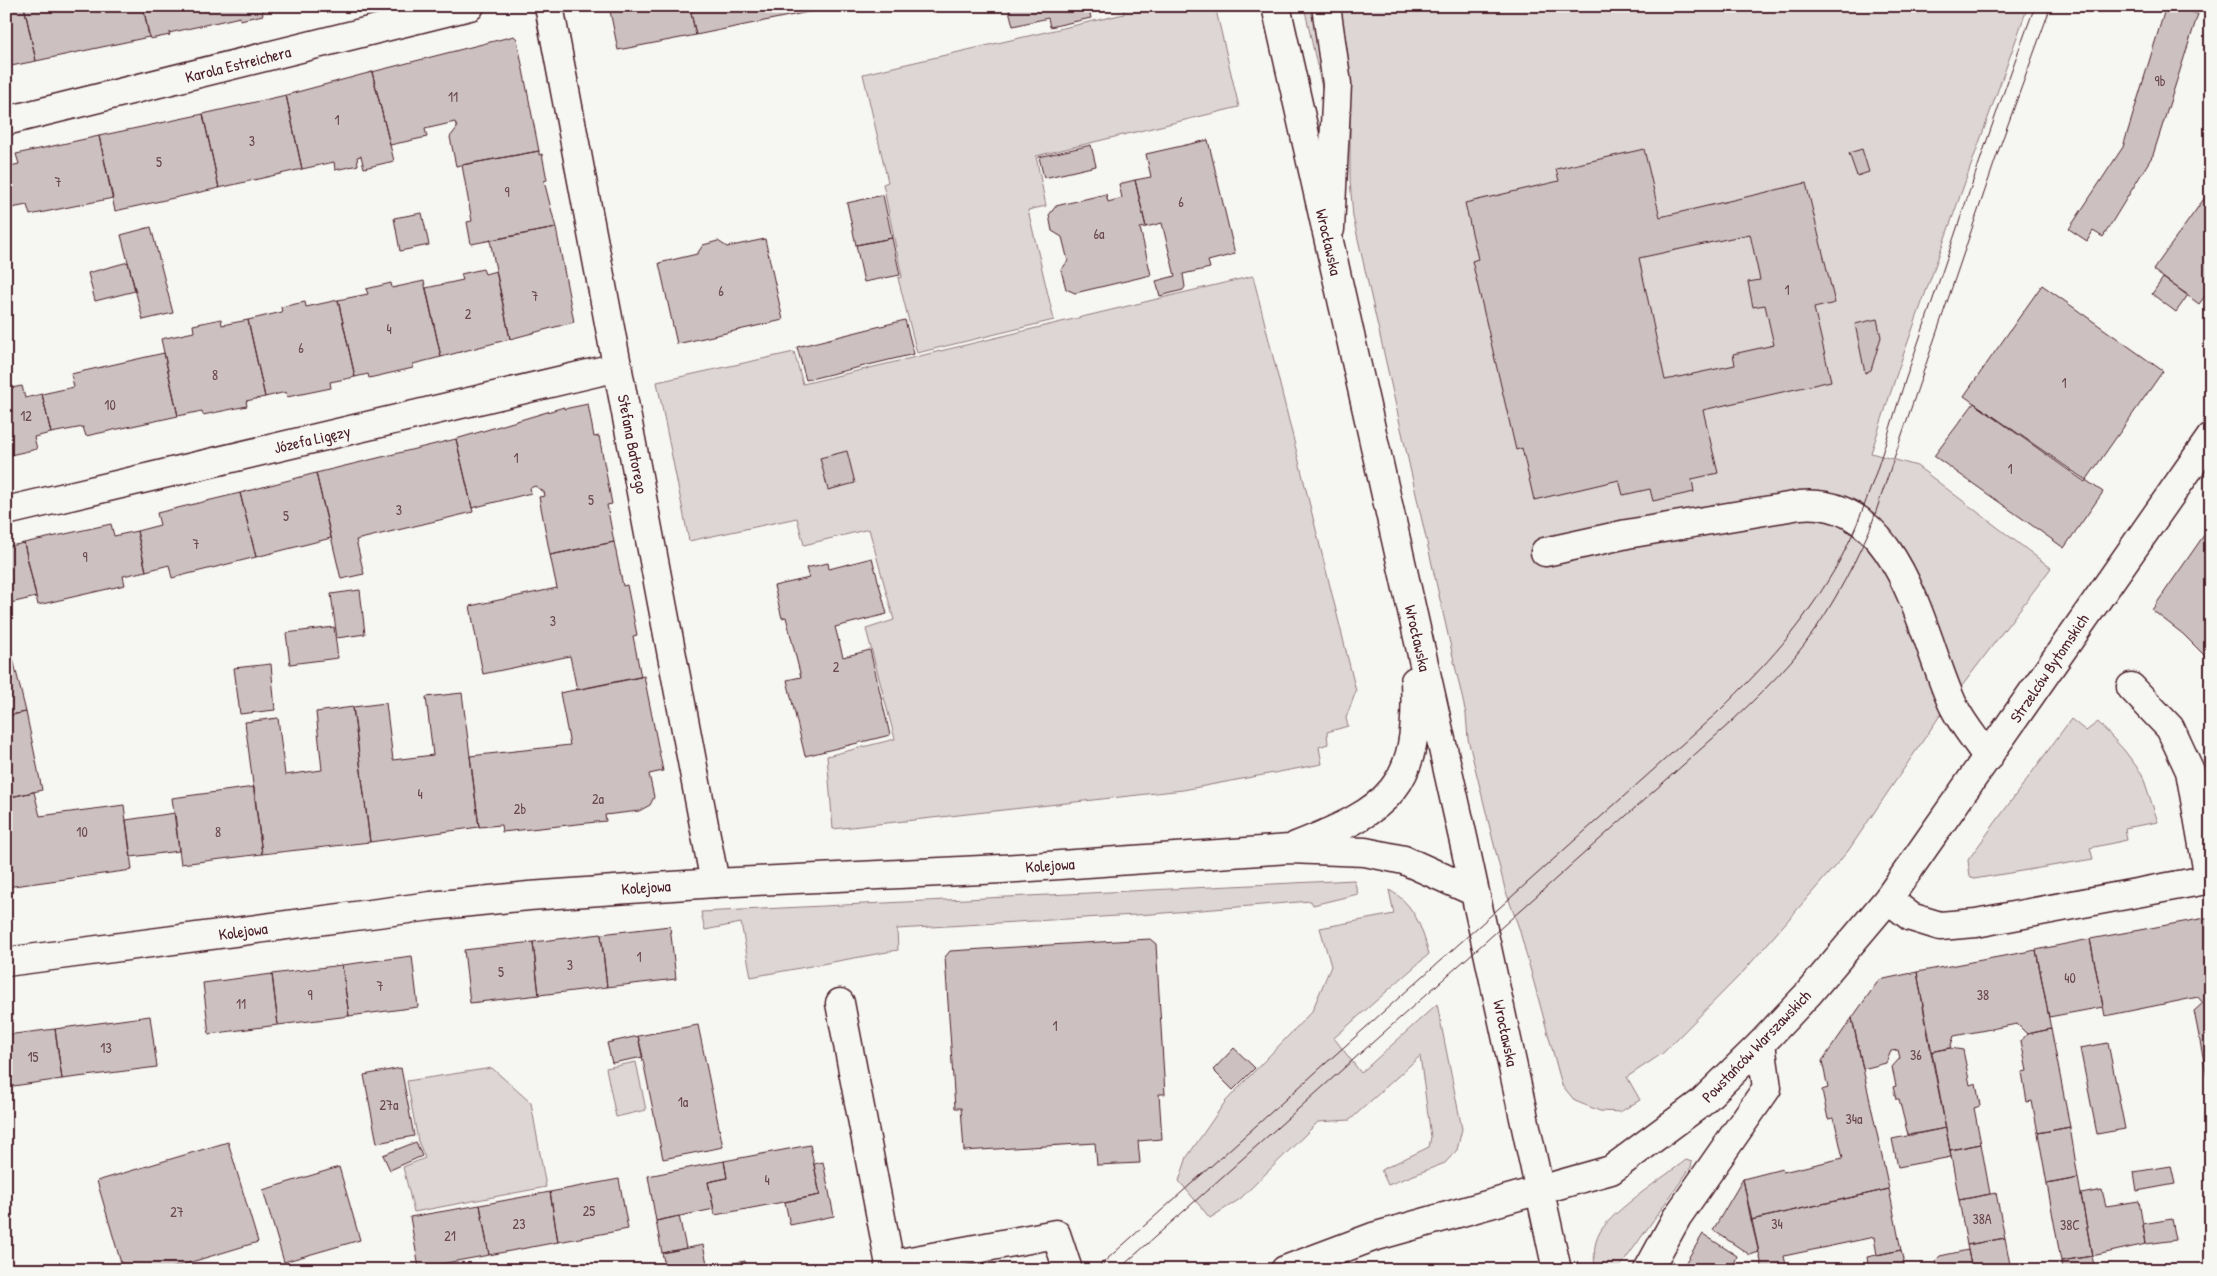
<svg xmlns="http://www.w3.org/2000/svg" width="2217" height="1276" font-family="'Patrick Hand',sans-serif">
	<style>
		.green { fill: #ddd6d5; stroke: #947a80 }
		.building { fill: #ccc1c0; stroke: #4a1f2b; fill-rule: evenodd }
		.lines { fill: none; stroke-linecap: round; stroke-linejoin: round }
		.minor-casing { stroke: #4a1f2b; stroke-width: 31 }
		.major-casing { stroke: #4a1f2b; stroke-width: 31 }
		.minor { stroke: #f6f6f2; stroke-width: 28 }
		.major { stroke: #f6f6f2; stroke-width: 28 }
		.tram { stroke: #4a1f2b; stroke-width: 1 }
		.labels { text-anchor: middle; stroke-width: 4.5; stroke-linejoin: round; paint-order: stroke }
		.number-label { font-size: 14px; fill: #6a4850 }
		.street-label { font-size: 16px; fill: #4a1f2b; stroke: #f6f6f2 }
	</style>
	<rect width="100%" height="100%" fill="#f6f6f2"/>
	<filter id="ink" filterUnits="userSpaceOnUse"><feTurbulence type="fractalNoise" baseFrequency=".02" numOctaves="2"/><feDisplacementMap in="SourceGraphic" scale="10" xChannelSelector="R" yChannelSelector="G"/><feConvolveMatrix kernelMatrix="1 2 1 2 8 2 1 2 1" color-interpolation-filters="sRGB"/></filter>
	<g filter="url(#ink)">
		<path class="green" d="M1123,6H1215L1239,107L1036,156L1046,206L1028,210L1054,320L917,353L898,278L902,277L883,184L888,182L863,74L1124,14Z
			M1304,6H1312L1326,70L1322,88Z
			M1336,6H2028L1899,367L1871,453L1917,466L2051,568L1943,711L1848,851L1743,972L1663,1053L1627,1077L1640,1100L1620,1112L1600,1111L1575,1101L1562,1085L1519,928L1505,889L1468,739L1466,714L1353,217L1350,180V72Z
			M1253,276L1356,691L1346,718L1348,726L1327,732L1328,744L1319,747L1322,764L1183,790L833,829L827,756L895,739L866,629L894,620L869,529L804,545L797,518L689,541L657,382L794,352L803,384Z
			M2071,719L2086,731L2098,722L2124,750L2142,774L2158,822L2125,828L2127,840L2090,848L2093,859L1974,879L1970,877L1968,860Z
			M1354,880L1358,894L1313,905L1311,901L1152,914L897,929L898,950L751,977L741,923L705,930L701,912Z
			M1389,890C1414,903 1422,928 1429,954L1334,1038L1361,1073L1437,1004L1462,1129L1457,1150L1445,1163L1388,1185L1381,1170L1429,1147L1431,1137L1420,1056L1350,1120L1318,1122L1240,1199L1210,1218L1179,1181L1187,1157L1225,1102L1312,1011L1331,966L1320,928L1394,914Z
			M636,1062L646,1110L616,1117L606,1068Z
			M492,1068L531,1103L546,1187L414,1212L403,1167L425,1158L418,1141L407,1081Z
			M1686,1160L1692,1162L1691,1167L1618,1270H1595C1594,1257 1593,1244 1600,1232C1612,1211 1664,1177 1686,1160Z"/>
		<path class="building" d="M6,6H24L36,61L6,67Z
			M24,6H143L149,37L36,61Z
			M143,6H261L263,15L240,20V17L169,33L170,35L150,39Z
			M261,6H286L263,11Z
			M609,6H682L691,13L696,35L618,50Z
			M698,6H822L823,9L696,35L691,13Z
			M1008,6H1088L1091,18L1050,27L1048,18L1013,26Z
			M2166,6L2198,14L2153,155L2103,237L2093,231L2087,241L2069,229L2123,147Z
			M514,36L517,39L539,151L456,166L450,137L457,128L455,122L425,129L427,137L390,145L372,72Z
			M372,72L394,161L364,168L361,156L357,157L358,165L335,170L334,162L302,169L286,95Z
			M286,95L302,169L219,188L203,114Z
			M203,114L219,188L115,211L99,136Z
			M99,136L113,198L30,215L27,205L6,209V167L19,164L16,154Z
			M1208,140L1235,254L1208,261L1210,268L1183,274L1185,287L1183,290L1160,296L1156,281L1175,276L1162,223L1146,227L1135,180L1151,177L1146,154Z
			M1091,145L1096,166L1044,178L1039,157Z
			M1644,149L1660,217L1806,183L1835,303L1814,308L1831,381L1703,410L1718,473L1692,479L1694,492L1653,501L1650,489L1623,495L1619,480L1534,500L1522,448L1516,450L1472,261L1478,259L1465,203L1559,181L1556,169ZM1750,234L1760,280L1748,282L1753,307L1765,305L1774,345L1733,354L1735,365L1665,380L1639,258Z
			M1862,149L1869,172L1857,176L1849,153Z
			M539,151V155L542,154L547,180L544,181L556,228L471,244L467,222L472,221L462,165Z
			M1135,180L1146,227L1140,228L1151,275L1075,293L1066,289L1061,270L1068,261L1062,237L1052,231L1049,215L1056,206L1106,194L1108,202L1122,198L1119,184Z
			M2211,189V288L2199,304L2153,270Z
			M883,195L892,238L856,245L847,203Z
			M422,213L429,245L400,251L394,218Z
			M151,227L173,313L143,320L121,235Z
			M556,228L574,322L510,339L490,240Z
			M892,238L900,275L864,282L856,245Z
			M765,239L783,320L677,344L659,263L697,254L703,245L718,241L727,247Z
			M128,262L135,291L95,301L88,273Z
			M483,269L485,274L496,271L510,339L441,357L426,288L463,280L461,274Z
			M2163,278L2188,295L2176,312L2152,294Z
			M424,281L441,357L413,364V368L369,378L368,374L355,377L338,300L368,294L366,289L391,283L392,288Z
			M2042,285L2163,371L2085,482L1964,396Z
			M338,300L355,377L330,382L331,388L287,397L286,392L265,397L248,320L282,312L281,307L305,302L306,307Z
			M221,319L222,325L248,320L265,397L246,401L247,406L203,415L202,411L178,416L161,339L194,332L193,325Z
			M1877,319L1881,337L1871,370L1865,373L1855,324Z
			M905,320L914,354L806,380L797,347Z
			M164,353L178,416L86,436L83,427L51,433L42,394L74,387L71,374Z
			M22,386L25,398L42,394L51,433L34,437L37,449L6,456V389Z
			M1974,403L2103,492L2064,548L1934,456Z
			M588,404L594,437L599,436L612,504L607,505L614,542L550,555L539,497L545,496L544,492L535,486L530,488L531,493L472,508L456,439L564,407V409Z
			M456,439L473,512L356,540L364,574L341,579L316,473Z
			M847,451L855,483L828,490L820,458Z
			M316,473L331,538L256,557L240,493Z
			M240,493L256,557L172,578L169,565L146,571L137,531L160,525L157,513Z
			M111,524L114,536L137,531L146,571L123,576L125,585L38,605L24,543Z
			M2211,525V649L2204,655L2183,634L2152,610Z
			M614,542L623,586L627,585L637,635L633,636L641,677L577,690L570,656L483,674L470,606L557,588L550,555Z
			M24,543L36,597L6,604V547Z
			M872,558L887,614L835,627L843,657L870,650L890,735L805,756L787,680L801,677L786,617L782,618L774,586L809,578L806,568L828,563L829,569Z
			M360,590L365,634L337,638L331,594Z
			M334,627L338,658L290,664L286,633Z
			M6,630L26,712L6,716Z
			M2211,649V664L2204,655Z
			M271,664L275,710L240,714L234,668Z
			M644,676L663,771L649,774L654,797L650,805L639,811L605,815L606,821L502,832L501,825L479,827L470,756L570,745L560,693Z
			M462,693L479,827L370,842L353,707L386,703L393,760L433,755L426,697Z
			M353,707L370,842L262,854L245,722L278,718L285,775L322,770L316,712Z
			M26,712L42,790L6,798V716Z
			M254,787L262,854L181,864L172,798Z
			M34,792L40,816L124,805L132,870L6,887V798Z
			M175,813L179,851L131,857L126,820Z
			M2211,917V1097L2194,1011L2203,1003L2198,997L2105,1016L2090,939Z
			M670,926L676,979L607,987L601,934Z
			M601,934L607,987L539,995L533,942Z
			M1150,939L1156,944L1165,1094H1159L1162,1139L1138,1141L1140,1163L1097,1165L1095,1143L964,1151L961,1108H955L945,957L950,951Z
			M2090,939L2103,1007L2049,1017L2036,950Z
			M533,942L539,995L470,1003L464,950Z
			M2036,950L2051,1029L2027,1034L2017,1024L1954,1036L1950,1048L1931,1052L1917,972Z
			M412,956L418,1007L349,1016L342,965Z
			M342,965L349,1016L278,1025L272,974Z
			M1917,972L1946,1128L1908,1135L1899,1099H1896L1893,1087L1896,1086L1892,1067L1900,1058L1898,1050L1891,1051L1886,1063L1863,1069L1852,1018L1879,980Z
			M272,974L278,1025L209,1034L203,983Z
			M150,1016L157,1067L62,1079L55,1029Z
			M1852,1018L1889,1189L1751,1220L1743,1179L1782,1169L1783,1172L1843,1158L1834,1118L1828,1119L1822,1090L1828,1088L1822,1061Z
			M698,1025L723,1147L663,1159L638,1036Z
			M55,1029L62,1079L6,1087V1035Z
			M2051,1029L2070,1127L2038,1133L2032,1101L2027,1102L2022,1072L2027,1071L2021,1041L2027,1034Z
			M638,1036L643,1057L612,1063L607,1043Z
			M2108,1043L2125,1129L2097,1134L2080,1048Z
			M1234,1048L1255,1068L1233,1090L1213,1070Z
			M1950,1048L1963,1050L1970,1085L1976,1083L1980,1106L1974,1108L1981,1144L1950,1150L1931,1052Z
			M401,1068L414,1136L377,1143L364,1075Z
			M2070,1127L2078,1178L2047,1184L2038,1133Z
			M1946,1128L1951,1157L1898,1167L1892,1139Z
			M228,1142L258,1242L165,1270H123L97,1181Z
			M416,1142L422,1156L390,1170L383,1155Z
			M1981,1144L1990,1194L1959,1200L1950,1150Z
			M810,1145L820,1195L715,1215L708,1182L727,1178L724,1161Z
			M724,1161L727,1178L708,1182L714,1209L656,1221L648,1176Z
			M823,1162L834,1216L790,1225L785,1202L820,1195L814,1164Z
			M2171,1166L2175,1184L2137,1191L2134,1172Z
			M339,1167L360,1240L284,1262L263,1190Z
			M2078,1178L2092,1256L2061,1261L2047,1184Z
			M619,1179L628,1229L558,1242L550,1192Z
			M1743,1179L1759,1252L1750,1255L1713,1230Z
			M1889,1189L1901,1250L1877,1255L1874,1237L1784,1256L1787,1270H1763L1751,1220Z
			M2102,1190L2106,1206L2139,1201L2146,1244L2092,1256L2081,1194Z
			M550,1192L558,1242L489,1255L480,1205Z
			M1996,1193L2005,1238L1967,1245L1959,1200Z
			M480,1205L489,1255L419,1268L410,1217Z
			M679,1216L686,1248L662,1253L656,1221Z
			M2172,1219L2176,1240L2146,1244L2143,1224Z
			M1703,1234L1737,1256L1732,1270H1681Z
			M2005,1238L2011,1270H1972L1967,1245Z
			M703,1245L708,1268L666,1270L662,1253Z
			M1901,1250L1905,1270H1869L1867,1257Z
			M1968,1250L1972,1270H1938L1936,1260L1940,1256Z
			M2092,1256L2095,1270H2062L2061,1261Z
			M745,1261L747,1270H713L712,1267Z
			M1937,1265L1938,1270H1910Z"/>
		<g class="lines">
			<defs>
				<path id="minor" d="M549,6L715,883
					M1326,6L1337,84L1330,229
					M6,121L470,6
					M6,511L618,367
					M1545,552L1627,534L1800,505C1902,496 1921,638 1954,707C1963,725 1977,741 1988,758
					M2131,687L2170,728L2190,771L2209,879
					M1888,899L1911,917L1940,926L1976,923L2211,879
					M840,1003L891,1270
					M889,1265L1056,1234L1068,1270
					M1648,1270L1677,1217L1767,1088L1761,1044"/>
				<path id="major" d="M1276,6L1464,842L1557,1270
					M1296,846C1390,809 1420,787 1415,681
					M6,962L431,906L529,896L715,883L1002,869L1289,849L1365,852L1404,860L1475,892
					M1285,1270L1373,1237L1611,1170L1701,1103L1761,1044L1808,994L1888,899L2211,437"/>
			</defs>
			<use href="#minor" class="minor-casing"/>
			<use href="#major" class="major-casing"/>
			<use href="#minor" class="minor"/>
			<use href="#major" class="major"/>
			<path class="tram" d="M1095,1270L1719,711C1767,664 1801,627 1835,569C1868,511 1885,441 1906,378C1949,254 1989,129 2035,6
				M1118,1270L1730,723C1751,703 1773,682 1792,660C1825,621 1849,575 1870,529L1999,149L2051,6"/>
		</g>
	</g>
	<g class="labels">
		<g class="number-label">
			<text x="2160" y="86">9b</text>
			<text x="453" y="102">11</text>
			<text x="337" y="125">1</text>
			<text x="252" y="146">3</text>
			<text x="159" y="167">5</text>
			<text x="58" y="187">7</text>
			<text x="507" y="197">9</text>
			<text x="1181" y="207">6</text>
			<text x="1099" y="239">6a</text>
			<text x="1787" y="295">1</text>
			<text x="721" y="296">6</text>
			<text x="535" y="301">7</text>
			<text x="468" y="319">2</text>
			<text x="389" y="334">4</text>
			<text x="301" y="353">6</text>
			<text x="215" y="380">8</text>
			<text x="2064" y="388">1</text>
			<text x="110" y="410">10</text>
			<text x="26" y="421">12</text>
			<text x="516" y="463">1</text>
			<text x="2010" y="474">1</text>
			<text x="591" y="505">5</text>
			<text x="399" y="515">3</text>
			<text x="286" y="521">5</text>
			<text x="196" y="549">7</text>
			<text x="85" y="562">9</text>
			<text x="553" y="626">3</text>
			<text x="836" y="672">2</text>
			<text x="420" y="799">4</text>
			<text x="598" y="804">2a</text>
			<text x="520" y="814">2b</text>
			<text x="82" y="837">10</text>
			<text x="218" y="837">8</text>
			<text x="639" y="962">1</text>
			<text x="570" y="970">3</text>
			<text x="501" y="977">5</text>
			<text x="2070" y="983">40</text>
			<text x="380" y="991">7</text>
			<text x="310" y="1000">9</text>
			<text x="1983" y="1000">38</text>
			<text x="241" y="1009">11</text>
			<text x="1055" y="1031">1</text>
			<text x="106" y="1053">13</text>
			<text x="1916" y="1060">36</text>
			<text x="33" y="1062">15</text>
			<text x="683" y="1107">1a</text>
			<text x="389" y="1110">27a</text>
			<text x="1854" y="1124">34a</text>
			<text x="767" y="1185">4</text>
			<text x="589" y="1216">25</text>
			<text x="177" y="1217">27</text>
			<text x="1982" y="1224">38A</text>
			<text x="519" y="1229">23</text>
			<text x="1777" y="1229">34</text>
			<text x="2070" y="1230">38C</text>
			<text x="450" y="1241">21</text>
		</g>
		<g class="street-label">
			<text transform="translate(238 64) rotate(-14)" y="6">Karola Estreichera</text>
			<text transform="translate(1329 242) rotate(77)" y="6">Wrocławska</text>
			<text transform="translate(312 439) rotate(-13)" y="6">Józefa Ligęzy</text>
			<text transform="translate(633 444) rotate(79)" y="6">Stefana Batorego</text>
			<text transform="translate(1418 638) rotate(77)" y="6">Wrocławska</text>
			<text transform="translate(2049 668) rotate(-56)" y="6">Strzelców Bytomskich</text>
			<text transform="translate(1050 865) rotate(-4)" y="6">Kolejowa</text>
			<text transform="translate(646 887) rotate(-4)" y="6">Kolejowa</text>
			<text transform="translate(243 931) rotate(-8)" y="6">Kolejowa</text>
			<text transform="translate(1506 1033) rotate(78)" y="6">Wrocławska</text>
			<text transform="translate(1756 1046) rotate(-46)" y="6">Powstańców Warszawskich</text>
		</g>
	</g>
	<rect width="2217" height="1276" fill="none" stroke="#f6f6f2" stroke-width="25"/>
	<rect x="12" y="12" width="2192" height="1251" fill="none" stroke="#4a1f2b" stroke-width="2" filter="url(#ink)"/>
</svg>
